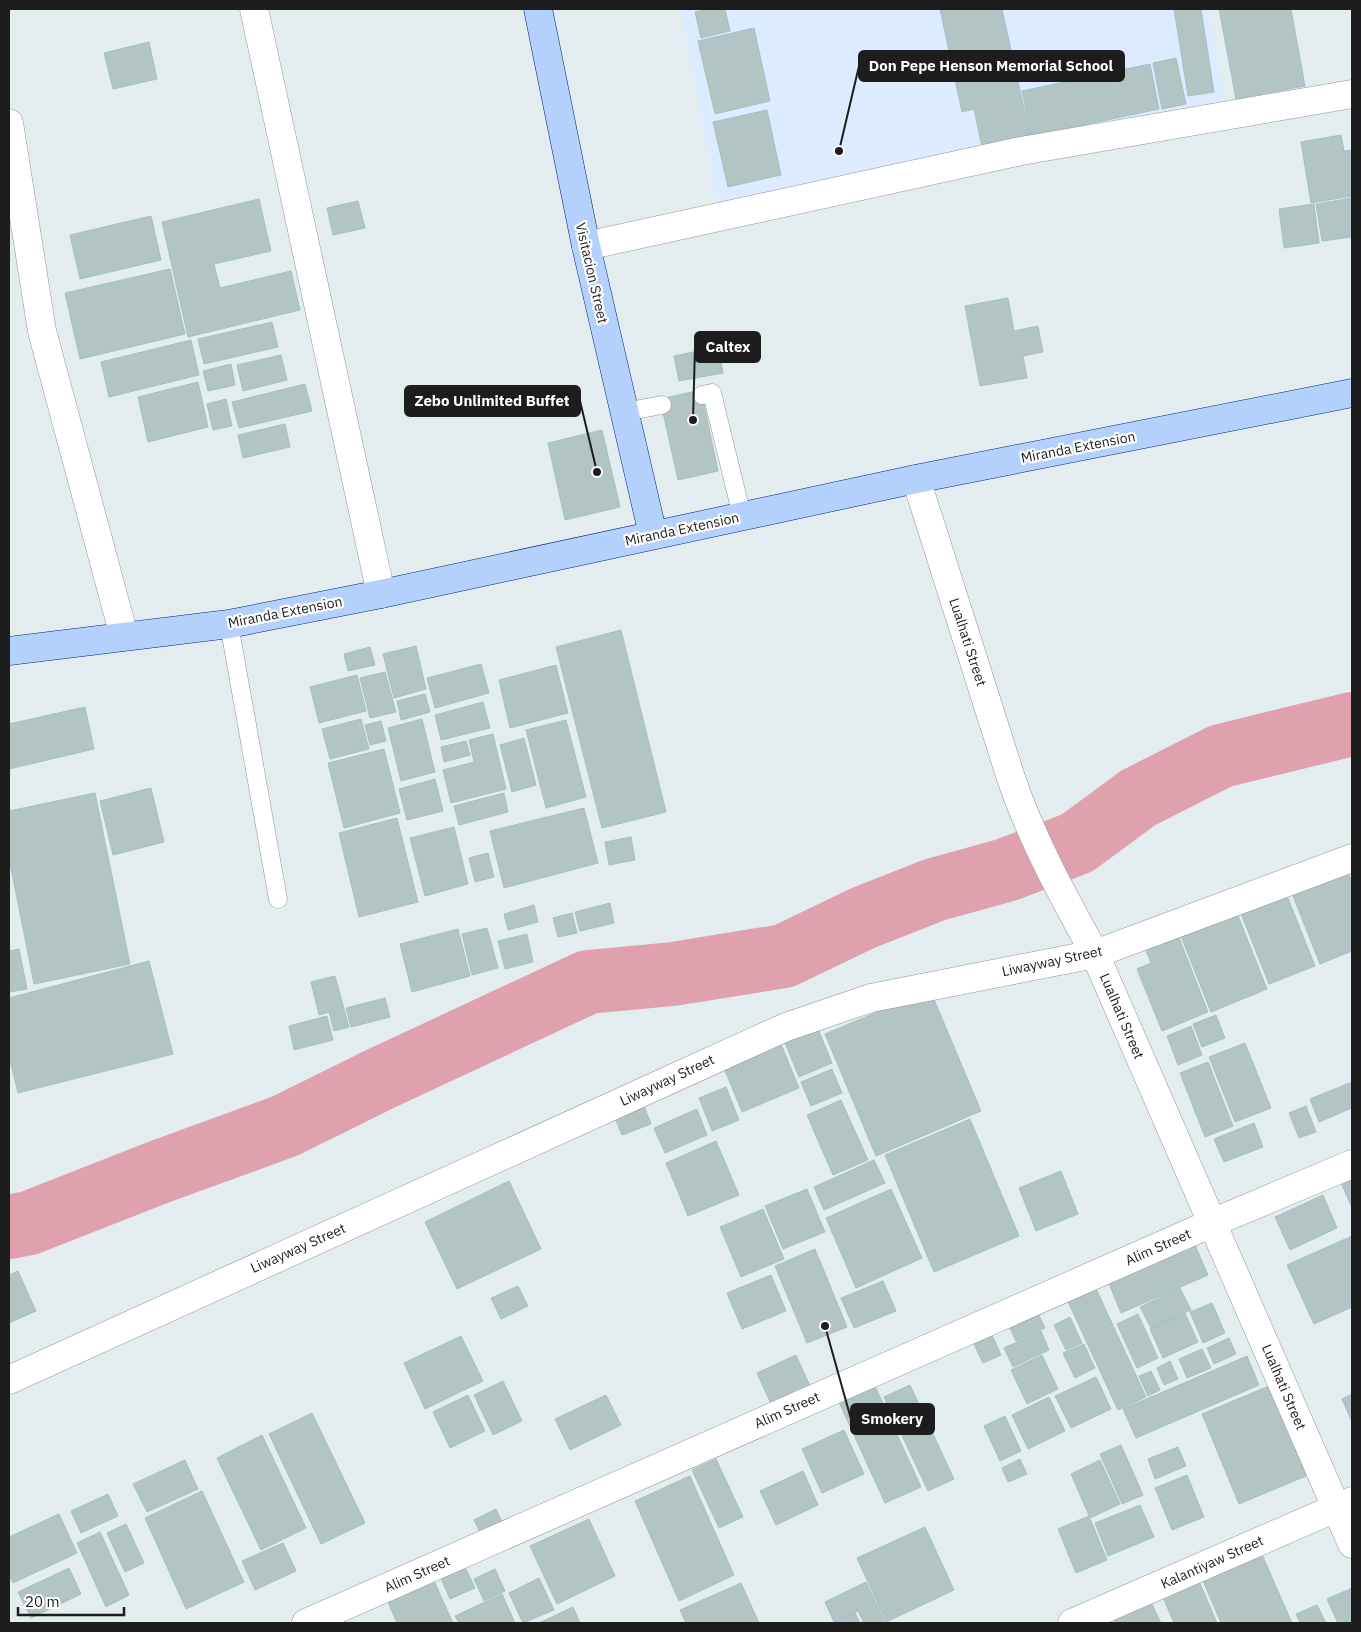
<svg xmlns="http://www.w3.org/2000/svg" width="1361" height="1632" font-family="'IBM Plex Sans',sans-serif">
	<style>
		.education { fill: #dcebff }
		.lines { fill: none; stroke-linecap: round; stroke-linejoin: round }
		.river { stroke: #dfa1ae; stroke-width: 64 }
		.building { fill: #b2c4c4; stroke: #a4c1c1 }
		.lane-casing { stroke: #949494; stroke-width: 19 }
		.street-casing { stroke: #949494; stroke-width: 29 }
		.secondary-casing { stroke: #002879; stroke-width: 29 }
		.lane { stroke: #fff; stroke-width: 18 }
		.street { stroke: #fff; stroke-width: 28 }
		.secondary { stroke: #b4d0fc; stroke-width: 28 }
		.labels { text-anchor: middle; stroke-width: 4.5; stroke-linejoin: round; paint-order: stroke }
		.street-label { font-size: 14px; fill: #1d1d1d; stroke: #fff }
		.leader { fill: none; stroke: #1d1d1d; stroke-width: 2 }
		.callout-dot { fill: #1d1d1d; stroke: #fff; stroke-width: 2 }
		.callout { fill: #1d1d1d; stroke: #1d1d1d; stroke-width: 2 }
		.callout-label { font-size: 15px; text-anchor: middle; font-weight: bold; fill: #fff }
	</style>
	<rect width="100%" height="100%" fill="#e3ecef"/>
	<path class="education" d="M680,9H1209L1225,99L717,202Z"/>
	<g class="lines">
		<path class="river" d="M9,1227L29,1223L159,1172L285,1126L380,1079L588,982L673,974L784,956L863,918L934,890L1006,870L1077,843L1138,798L1221,756L1352,724"/>
	</g>
	<path class="building" d="M708,9H725L730,31L701,38L695,12Z
		M940,9H1002L1030,136L982,147L974,109L962,112Z
		M1174,9H1201L1214,92L1188,96Z
		M1219,9H1291L1305,86L1236,99Z
		M754,28L770,101L715,114L698,41Z
		M149,42L157,79L113,89L104,53Z
		M1176,58L1186,104L1162,109L1153,63Z
		M1150,64L1159,109L1031,136L1022,91Z
		M767,110L781,175L728,187L713,122Z
		M1341,135L1344,151L1352,150V196L1311,203L1301,142Z
		M1352,198V237L1322,241L1316,204Z
		M259,199L271,251L214,264L220,288L291,271L300,310L188,337L162,222Z
		M358,201L365,228L333,235L327,208Z
		M1314,204L1319,243L1284,248L1279,209Z
		M151,216L161,260L80,279L70,235Z
		M170,269L185,334L80,359L65,293Z
		M1008,298L1014,331L1038,326L1043,352L1023,356L1027,378L980,386L965,306Z
		M272,322L278,347L204,364L198,339Z
		M191,340L199,375L109,397L101,362Z
		M718,347L723,373L679,381L674,356Z
		M281,355L287,380L243,391L237,365Z
		M231,364L235,385L208,391L203,371Z
		M198,382L208,427L148,442L138,397Z
		M305,384L312,411L239,428L232,402Z
		M701,390L718,471L678,480L660,399Z
		M226,399L232,426L213,430L207,404Z
		M285,424L290,447L243,458L238,435Z
		M602,430L620,507L565,520L548,443Z
		M621,630L666,812L602,828L556,647Z
		M416,646L426,689L394,698L383,654Z
		M370,647L375,665L348,671L344,654Z
		M481,664L489,693L435,708L427,678Z
		M556,665L568,713L510,728L499,680Z
		M385,672L396,712L370,718L360,678Z
		M357,675L366,711L319,723L310,687Z
		M425,694L430,712L401,720L397,701Z
		M483,702L490,728L441,740L435,715Z
		M85,707L94,749L9,769V724Z
		M361,719L369,749L330,759L322,729Z
		M422,719L435,772L401,781L388,728Z
		M566,720L586,797L546,808L526,730Z
		M381,721L386,741L370,745L365,725Z
		M493,734L506,789L451,803L443,770L474,762L469,740Z
		M524,738L536,785L512,792L500,745Z
		M466,741L470,755L444,762L441,747Z
		M384,749L400,813L344,828L328,763Z
		M435,779L443,811L407,820L399,789Z
		M151,788L164,842L113,855L100,801Z
		M95,793L130,964L34,984L9,858V811Z
		M504,793L508,812L459,825L454,806Z
		M584,808L598,863L504,888L490,831Z
		M397,818L418,902L359,917L339,833Z
		M454,827L468,884L425,896L410,838Z
		M631,837L635,860L609,865L605,842Z
		M488,853L494,877L475,882L469,858Z
		M1345,864L1352,883V951L1320,964L1289,886Z
		M1286,893L1315,966L1269,984L1240,911Z
		M610,903L614,923L580,931L575,912Z
		M534,905L538,922L508,930L504,914Z
		M1235,908L1267,989L1211,1012L1179,931Z
		M572,913L577,933L558,937L553,918Z
		M487,928L498,968L472,975L462,934Z
		M458,929L470,976L412,992L400,944Z
		M1176,930L1208,1012L1162,1031L1137,969L1151,963L1143,943Z
		M527,934L533,962L505,969L498,941Z
		M19,949L27,989L9,992V951Z
		M149,961L173,1054L18,1093L9,1056V998Z
		M335,976L349,1027L334,1031L329,1012L319,1015L311,982Z
		M930,990L981,1111L876,1156L825,1034Z
		M385,998L390,1017L351,1027L346,1008Z
		M1216,1015L1225,1038L1202,1047L1193,1024Z
		M327,1016L333,1040L294,1050L289,1026Z
		M816,1024L832,1063L799,1077L783,1038Z
		M1191,1026L1202,1055L1178,1065L1167,1036Z
		M1245,1043L1271,1108L1235,1122L1209,1057Z
		M781,1044L799,1088L742,1112L724,1068Z
		M1208,1062L1233,1126L1205,1137L1180,1073Z
		M832,1069L842,1093L811,1106L801,1082Z
		M1352,1082V1108L1319,1122L1310,1099Z
		M726,1087L739,1120L712,1131L699,1098Z
		M841,1100L868,1160L833,1175L807,1115Z
		M642,1101L651,1124L622,1135L613,1113Z
		M1306,1106L1316,1132L1299,1138L1289,1113Z
		M697,1109L707,1135L665,1153L654,1128Z
		M970,1119L1019,1236L934,1272L885,1155Z
		M1254,1123L1263,1147L1224,1162L1214,1139Z
		M716,1141L739,1195L688,1216L666,1163Z
		M874,1160L885,1183L824,1210L814,1187Z
		M1061,1171L1078,1214L1036,1231L1019,1188Z
		M1352,1175V1208L1340,1180Z
		M509,1181L541,1249L457,1289L425,1222Z
		M807,1189L825,1232L783,1249L765,1206Z
		M891,1189L922,1258L856,1288L826,1218Z
		M1323,1195L1337,1228L1290,1250L1275,1217Z
		M763,1209L784,1259L741,1277L720,1227Z
		M1352,1236V1307L1314,1324L1287,1265Z
		M1192,1238L1208,1275L1121,1313L1106,1276Z
		M815,1249L847,1327L807,1343L775,1266Z
		M18,1271L36,1311L9,1323V1275Z
		M771,1275L786,1311L742,1329L727,1293Z
		M1092,1280L1146,1397L1118,1410L1064,1293Z
		M883,1281L896,1311L854,1328L841,1298Z
		M518,1286L528,1306L501,1319L491,1298Z
		M1180,1288L1191,1310L1151,1328L1140,1307Z
		M1212,1303L1225,1333L1203,1343L1190,1312Z
		M1036,1309L1045,1328L1016,1341L1007,1322Z
		M1185,1313L1198,1342L1163,1358L1150,1329Z
		M1138,1314L1158,1358L1137,1368L1117,1324Z
		M1070,1317L1082,1343L1066,1350L1054,1325Z
		M989,1328L1001,1355L983,1363L970,1336Z
		M1041,1331L1049,1350L1013,1367L1004,1348Z
		M461,1336L483,1381L425,1409L404,1363Z
		M1229,1338L1236,1354L1214,1364L1207,1348Z
		M1084,1344L1095,1368L1075,1378L1063,1353Z
		M1202,1349L1211,1368L1187,1378L1179,1359Z
		M796,1355L810,1386L771,1404L757,1373Z
		M1042,1355L1058,1389L1027,1404L1011,1370Z
		M1247,1356L1259,1385L1136,1438L1123,1409Z
		M1170,1361L1178,1379L1164,1385L1157,1368Z
		M1151,1371L1160,1390L1148,1396L1139,1376Z
		M1096,1377L1111,1409L1071,1428L1055,1396Z
		M503,1381L522,1421L493,1435L474,1395Z
		M874,1384L921,1487L885,1503L838,1400Z
		M910,1385L954,1479L928,1491L884,1397Z
		M1269,1386L1306,1476L1239,1504L1202,1414Z
		M1352,1394V1422L1342,1399Z
		M468,1395L485,1431L450,1448L433,1412Z
		M606,1395L621,1425L570,1450L555,1419Z
		M1049,1397L1065,1431L1028,1449L1012,1415Z
		M312,1413L365,1523L321,1544L269,1434Z
		M1005,1416L1021,1451L1000,1461L984,1426Z
		M844,1430L864,1474L822,1493L802,1449Z
		M262,1435L306,1528L261,1550L217,1458Z
		M1121,1445L1143,1495L1122,1504L1100,1454Z
		M1178,1447L1186,1466L1155,1479L1148,1459Z
		M716,1459L743,1517L719,1528L692,1470Z
		M1020,1459L1027,1474L1008,1482L1002,1468Z
		M185,1460L198,1489L147,1512L133,1484Z
		M1100,1460L1120,1504L1090,1518L1071,1474Z
		M803,1471L818,1505L776,1525L760,1491Z
		M1187,1475L1204,1517L1172,1530L1155,1488Z
		M690,1476L734,1575L679,1601L635,1501Z
		M202,1491L244,1582L186,1609L145,1518Z
		M108,1494L118,1516L81,1533L71,1511Z
		M1140,1505L1154,1537L1108,1556L1095,1523Z
		M496,1509L507,1533L485,1543L474,1520Z
		M59,1514L77,1553L13,1583L9,1574V1537Z
		M1089,1516L1107,1560L1076,1573L1058,1529Z
		M589,1519L615,1576L557,1604L530,1546Z
		M126,1524L144,1563L125,1572L107,1533Z
		M925,1527L954,1590L886,1622L857,1558Z
		M100,1532L129,1595L106,1607L77,1543Z
		M283,1543L296,1571L255,1590L242,1561Z
		M1260,1550L1292,1623H1221L1201,1576Z
		M463,1563L475,1588L450,1599L439,1574Z
		M69,1568L81,1594L31,1618L18,1592Z
		M495,1569L505,1591L484,1601L474,1579Z
		M539,1578L554,1610L523,1623L509,1593Z
		M434,1581L453,1623H397L388,1602Z
		M1199,1581L1217,1623H1174L1163,1597Z
		M866,1582L885,1623H864L858,1611L834,1622L825,1602Z
		M741,1583L759,1623H686L680,1610Z
		M1352,1588V1622L1338,1623L1327,1599Z
		M502,1594L515,1623H459L455,1616Z
		M1150,1600L1161,1623H1116L1113,1617Z
		M1317,1605L1326,1623H1300L1296,1614Z
		M573,1607L580,1623H539Z
		M855,1613L860,1623H833Z"/>
	<g class="lines">
		<defs>
			<path id="lane" d="M702,395L712,393L742,516
				M624,412L662,405
				M229,624L278,899"/>
			<path id="street" d="M254,9L381,594
				M9,123L42,331L124,636
				M586,246L1021,151L1352,94
				M916,479L1010,775C1031,838 1063,896 1095,954L1352,1544
				M9,1380L786,1027L871,998L1095,954L1352,858
				M306,1623L1212,1223L1352,1164
				M1072,1623L1352,1501"/>
			<path id="secondary" d="M538,9L586,246L653,535
				M9,651L229,624L381,594L916,479L1352,393"/>
		</defs>
		<use href="#lane" class="lane-casing"/>
		<use href="#street" class="street-casing"/>
		<use href="#secondary" class="secondary-casing"/>
		<use href="#lane" class="lane"/>
		<use href="#street" class="street"/>
		<use href="#secondary" class="secondary"/>
	</g>
	<g class="labels">
		<g class="street-label">
			<text transform="translate(592 273) rotate(77)" y="5">Visitacion Street</text>
			<text transform="translate(1078 447) rotate(-11)" y="5">Miranda Extension</text>
			<text transform="translate(682 529) rotate(-12)" y="5">Miranda Extension</text>
			<text transform="translate(285 612) rotate(-11)" y="5">Miranda Extension</text>
			<text transform="translate(968 642) rotate(72)" y="5">Lualhati Street</text>
			<text transform="translate(1052 961) rotate(-12)" y="5">Liwayway Street</text>
			<text transform="translate(1122 1016) rotate(67)" y="5">Lualhati Street</text>
			<text transform="translate(667 1080) rotate(-25)" y="5">Liwayway Street</text>
			<text transform="translate(1158 1247) rotate(-24)" y="5">Alim Street</text>
			<text transform="translate(298 1248) rotate(-24)" y="5">Liwayway Street</text>
			<text transform="translate(1284 1387) rotate(67)" y="5">Lualhati Street</text>
			<text transform="translate(787 1410) rotate(-24)" y="5">Alim Street</text>
			<text transform="translate(1212 1562) rotate(-24)" y="5">Kalantiyaw Street</text>
			<text transform="translate(417 1574) rotate(-24)" y="5">Alim Street</text>
		</g>
	</g>
	<path class="leader" d="M839 151L859 66M693 420L695 347M597 472L580 401M825 1326L851 1419"/>
	<g class="callout-dot">
		<circle cx="839" cy="151" r="5"/>
		<circle cx="693" cy="420" r="5"/>
		<circle cx="597" cy="472" r="5"/>
		<circle cx="825" cy="1326" r="5"/>
	</g>
	<g class="callout">
		<rect x="859" y="51" width="265" height="30" rx="5"/>
		<rect x="695" y="332" width="65" height="30" rx="5"/>
		<rect x="405" y="386" width="175" height="30" rx="5"/>
		<rect x="851" y="1404" width="83" height="30" rx="5"/>
	</g>
	<g class="callout-label">
		<text x="991" y="71">Don Pepe Henson Memorial School</text>
		<text x="728" y="352">Caltex</text>
		<text x="492" y="406">Zebo Unlimited Buffet</text>
		<text x="892" y="1424">Smokery</text>
	</g>
	<rect width="1361" height="1632" fill="none" stroke="#1d1d1d" stroke-width="20"/>
	<path d="M18 1607v8h106v-8" fill="none" stroke="#1d1d1d" stroke-width="2.5"/>
	<text x="25" y="1607" font-size="15" fill="#1d1d1d" stroke="#ffffff" stroke-width="4" paint-order="stroke">20 m</text>
</svg>
